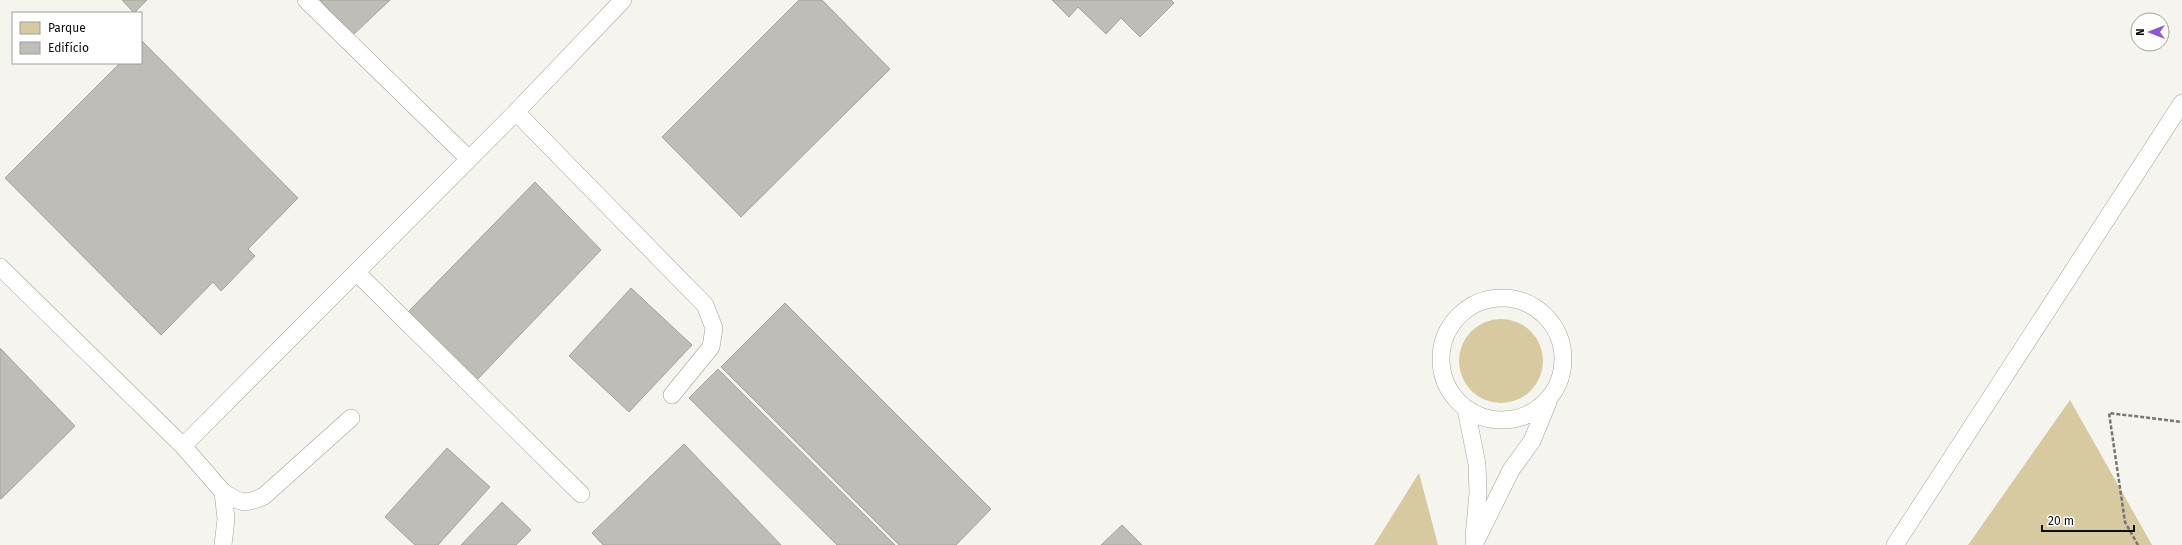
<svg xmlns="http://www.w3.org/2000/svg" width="2182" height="545" font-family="'Fira Sans',sans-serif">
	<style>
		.green { fill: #d7c9a0 }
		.building { fill: #bfbdb8; stroke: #a4a39d }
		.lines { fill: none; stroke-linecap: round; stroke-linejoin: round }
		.lane-casing { stroke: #a2a09b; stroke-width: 18 }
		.path { stroke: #767572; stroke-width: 2.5; stroke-dasharray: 4 2; stroke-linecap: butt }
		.lane { stroke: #fff; stroke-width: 17 }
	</style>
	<rect width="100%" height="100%" fill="#f6f4ef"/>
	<path class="green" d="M1459 361a42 42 0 1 1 84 0a42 42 0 1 1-84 0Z
		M2070,400L2152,545H1968Z
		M1419,473L1438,545H1374Z"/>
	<path class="building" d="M122,0H147L134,13Z
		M320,0H390L353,35Z
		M799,0H822L890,69L741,217L662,137Z
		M1052,0H1171L1174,3L1140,37L1121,18L1106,34L1078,7L1069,17Z
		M142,41L298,198L248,249L255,256L221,291L213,282L161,335L5,178L120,63H141Z
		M535,182L601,250L475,382L407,313Z
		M631,288L692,345L629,412L569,356Z
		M785,303L991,509L956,545H899L721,367Z
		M0,348L75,426L1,499L0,498Z
		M718,369L895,545H837L689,398Z
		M684,444L781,545H603L592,533Z
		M447,448L490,487L438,545H415L385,517Z
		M502,502L531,530L516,545H461Z
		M1122,525L1142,545H1101Z"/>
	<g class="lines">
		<defs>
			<path id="lane" d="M306,0L468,158
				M516,112L705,305L714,328L711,347L672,395
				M0,267L183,446
				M356,272L581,494
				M1441 359a61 61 0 1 1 122 0a61 61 0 1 1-122 0Z
				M1466,409L1477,464L1478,493L1474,537
				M223,492C240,503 245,505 264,496L351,418
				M223,545L226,519L223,492L183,446L516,112L623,0
				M1474,545L1511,470L1532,441L1548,402
				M1895,545L2182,103"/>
		</defs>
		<use href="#lane" class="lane-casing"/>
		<path class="path" d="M2138,545L2125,522L2109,413L2182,422"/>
		<use href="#lane" class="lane"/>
	</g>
	<rect x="12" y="12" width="130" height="52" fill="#ffffff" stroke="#9e9e9d"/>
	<rect x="20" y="22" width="20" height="12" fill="#d7c9a0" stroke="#9e9e9d"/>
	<text x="48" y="32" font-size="12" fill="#0d0d0b">Parque</text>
	<rect x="20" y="42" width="20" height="12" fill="#bfbdb8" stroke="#9e9e9d"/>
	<text x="48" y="52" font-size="12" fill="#0d0d0b">Edifício</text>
	<g transform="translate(2150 32) rotate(270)"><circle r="19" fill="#ffffff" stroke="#9e9e9d"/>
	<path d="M0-3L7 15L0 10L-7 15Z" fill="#8c58d1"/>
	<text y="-6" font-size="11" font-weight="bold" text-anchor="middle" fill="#0d0d0b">N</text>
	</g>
	<path d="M2042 525v6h92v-6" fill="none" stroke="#0d0d0b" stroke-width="2"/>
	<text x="2048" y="525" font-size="12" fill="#0d0d0b" stroke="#ffffff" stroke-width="3" paint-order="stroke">20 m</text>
</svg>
